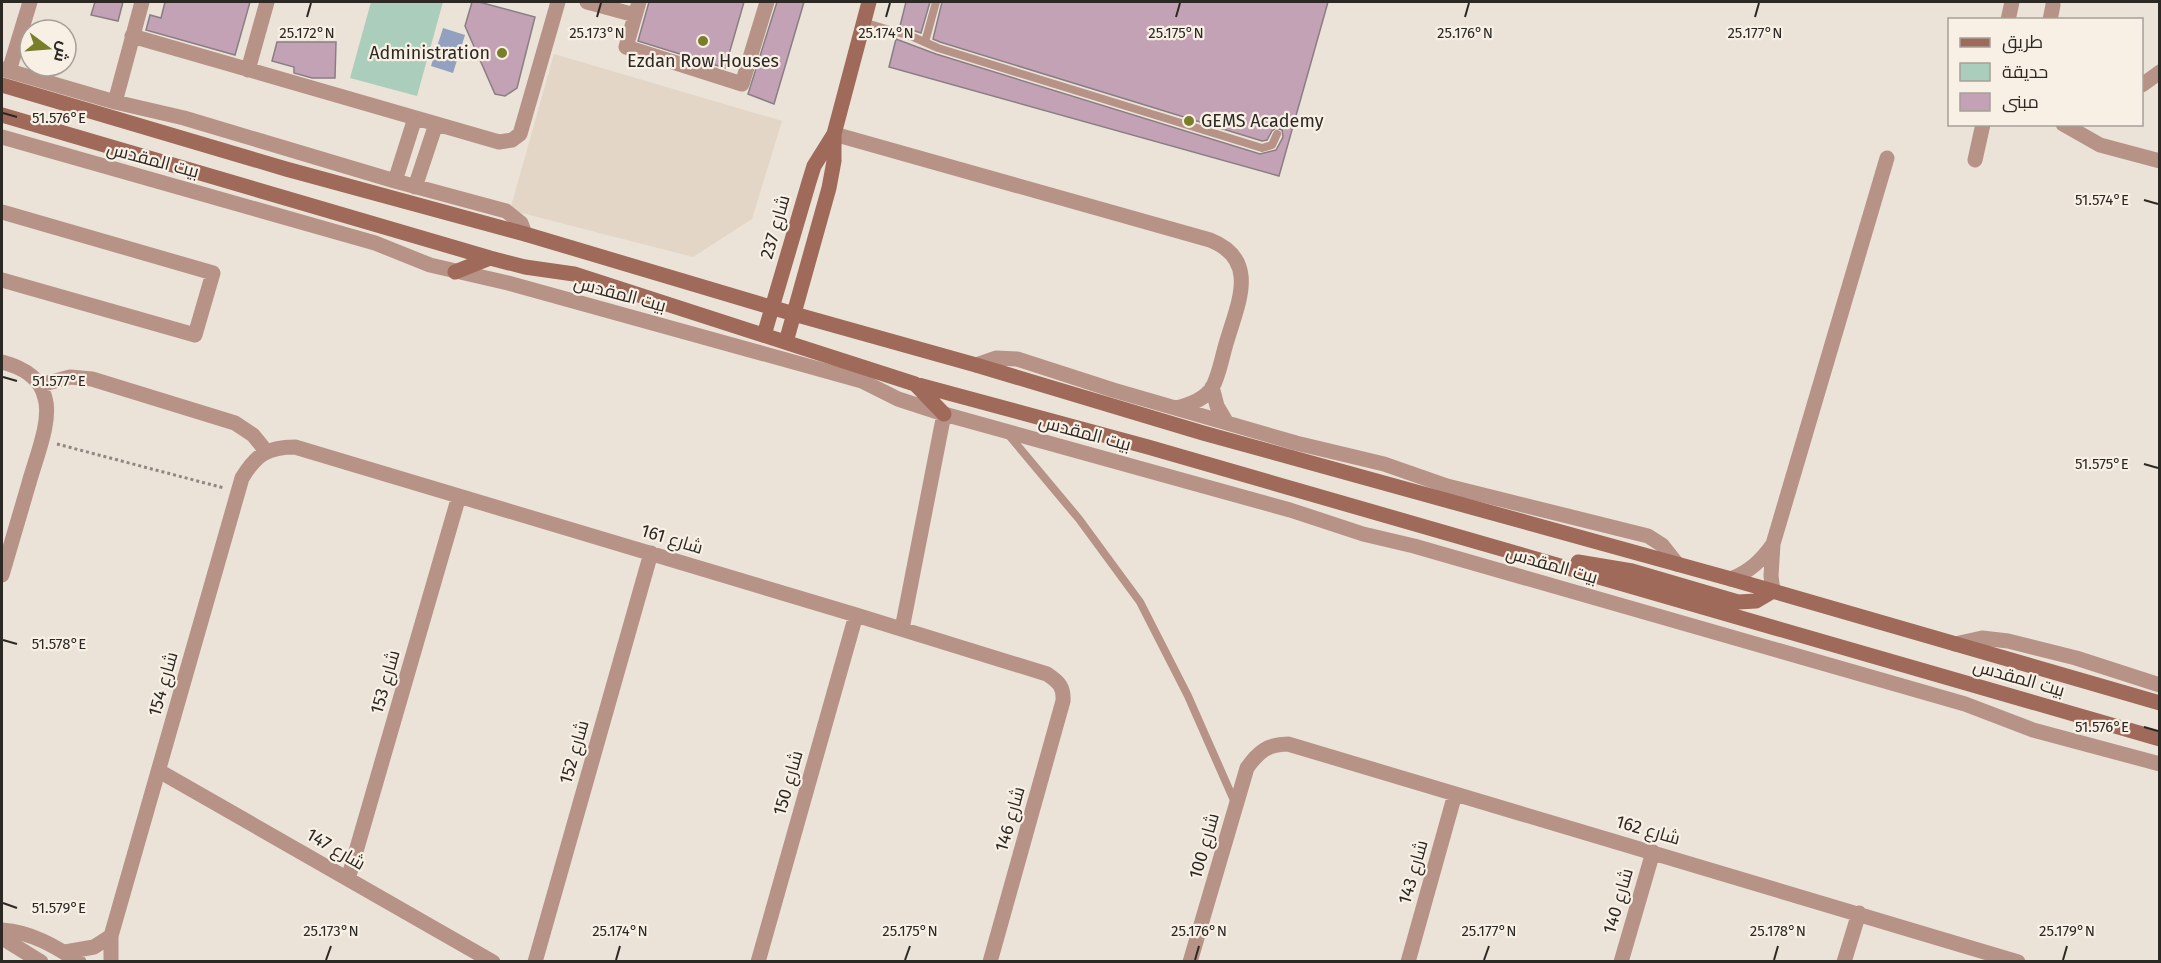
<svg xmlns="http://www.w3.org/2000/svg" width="2161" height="963" font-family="'Fira Sans',Cairo,sans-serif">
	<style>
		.built { fill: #e3d6c6 }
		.green { fill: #abcebc }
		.water { fill: #92a1bf }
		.building { fill: #c4a2b5; stroke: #897e84; stroke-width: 1.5 }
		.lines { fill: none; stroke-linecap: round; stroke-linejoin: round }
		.path { stroke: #8e8881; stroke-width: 3; stroke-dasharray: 3 3; stroke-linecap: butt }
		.lane { stroke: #b79286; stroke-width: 8 }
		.street { stroke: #b79286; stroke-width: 15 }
		.secondary { stroke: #9f6a59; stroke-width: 15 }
		.ticks { fill: none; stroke: #2c2925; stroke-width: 2 }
		.poi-dot { fill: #797f29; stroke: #f8f0e5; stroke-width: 2 }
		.labels { text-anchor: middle; stroke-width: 4.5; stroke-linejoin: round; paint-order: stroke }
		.poi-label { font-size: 18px; fill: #2c2925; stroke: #f8f0e5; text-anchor: end }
		.street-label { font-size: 18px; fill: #2c2925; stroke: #f8f0e5 }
		.ticks-label { font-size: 15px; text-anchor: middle; fill: #2c2925; stroke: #f8f0e5; stroke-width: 4.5; stroke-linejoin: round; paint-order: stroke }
	</style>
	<rect width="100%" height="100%" fill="#ebe2d8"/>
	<path class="built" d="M554,54L782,121L752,219L693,257L510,210Z"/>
	<path class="green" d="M371,2H443L417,96L350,78Z"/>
	<path class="water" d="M443,28L465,35L453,73L431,66Z"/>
	<path class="building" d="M95,2H123L118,21L91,15Z
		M165,2H250L235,55L146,30L150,15L161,18Z
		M472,2H479L535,17L517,88L505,96L495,94L465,26Z
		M649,2H744L725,68L638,41Z
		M777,2H804L774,104L748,94Z
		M906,2H930L921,33L900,26Z
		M942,2H1328L1279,176L889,67L896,39L936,54L1260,154L1276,150L1283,137L1282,130L1276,128L1272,131L1267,140L1262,141L940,42L933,39Z
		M277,42H336L335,78H312L294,73V67L272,61Z"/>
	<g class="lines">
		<path class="path" d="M57,444L224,488"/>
		<path class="lane" d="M863,22L913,37L938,48L1262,148L1272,145L1277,134
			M925,42L936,2
			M1007,433L1079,519L1140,602L1188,696L1236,805"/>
		<path class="street" d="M587,2L635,15
			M639,2L626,47L742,84L767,2
			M2008,20L2012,2
			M2050,20L2053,5
			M132,36L499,142L512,140L520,134L558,2
			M2,69L115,102L184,118L395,181L506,211L521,223L525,234
			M248,70L267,2
			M9,71L30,2
			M2142,85L2160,72
			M115,102L142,2
			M2063,124L2100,145L2160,161
			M834,134L1210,240C1261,260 1237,305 1226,344C1222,357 1219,376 1212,388C1204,400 1189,405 1176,408
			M2,137L375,243L430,265L508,283L862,381L898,399L944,414L1290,510L1363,534L1414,546L1965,704L2033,730L2160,764
			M1975,160L1983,124
			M395,181L415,118
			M415,187L436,124
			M2,212L213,273L195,335L2,280
			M2,362C21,367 40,376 45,398C52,421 35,460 29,483C20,513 11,544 2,575
			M976,365L996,358L1017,359L1113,390L1296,443L1384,464L1447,486L1648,536L1662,545L1677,564
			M40,385L70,377L92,379L235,423L253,435L266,451
			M1212,387L1217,406L1227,423
			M1731,579C1750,571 1761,561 1773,544
			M1773,591L1771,576L1773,544L1887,158
			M902,629L944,414
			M1955,644L1982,638L2008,641L2076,658L2160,685
			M159,771L493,962
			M348,879L459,496
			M2,930C31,932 55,946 79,962
			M2,938L41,962
			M65,952L94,947L111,936
			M111,962V936L242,478C256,455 267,447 295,447L856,615L1047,674C1059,682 1064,687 1063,701L990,962
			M535,962L651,553
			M758,962L856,615
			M1190,962L1247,768C1258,752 1268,744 1288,744L2018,962
			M1408,962L1455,794
			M1621,962L1653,852
			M1844,962L1859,913"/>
		<path class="secondary" d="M2,85L286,169L525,234L794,314L976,365L1203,433L1731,579L2160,703
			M2,115L490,258L525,267L574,274L915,384L1148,447L2160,739
			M455,272L490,258
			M764,335L809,182L814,166L834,134
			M786,342L829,188L834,161V134L869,2
			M915,384L944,414
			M1578,562L1632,571L1738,602L1756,601L1773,591"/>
	</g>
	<path class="ticks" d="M307,17L311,3M597,17L601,3M886,17L890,3M1176,17L1180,3M1465,17L1469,3M1755,17L1759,3M3,113L17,117M2144,200L2158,204M3,377L17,381M2144,464L2158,468M3,640L17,644M2144,727L2158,731M3,903L17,908M326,960L331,946M616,960L620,946M905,960L910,946M1195,960L1199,946M1484,960L1489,946M1774,960L1778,946M2063,960L2067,946"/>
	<g class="poi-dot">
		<circle cx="703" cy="41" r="6"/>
		<circle cx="502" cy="53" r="6"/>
		<circle cx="1189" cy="121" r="6"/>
	</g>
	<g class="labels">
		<g class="poi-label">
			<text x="490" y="59">Administration</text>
			<text x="703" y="67" text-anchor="middle">Ezdan Row Houses</text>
			<text x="1201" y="127" text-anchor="start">GEMS Academy</text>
		</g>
		<g class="street-label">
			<text transform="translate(153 160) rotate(15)" y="6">بيت المقدس</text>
			<text transform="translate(775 227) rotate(-74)" y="6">شارع 237</text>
			<text transform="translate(620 294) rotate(15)" y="6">بيت المقدس</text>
			<text transform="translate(1085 433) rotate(15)" y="6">بيت المقدس</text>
			<text transform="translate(672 539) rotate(17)" y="6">شارع 161</text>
			<text transform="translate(1552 565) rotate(16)" y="6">بيت المقدس</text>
			<text transform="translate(2019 678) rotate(16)" y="6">بيت المقدس</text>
			<text transform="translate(385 682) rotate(-74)" y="6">شارع 153</text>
			<text transform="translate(163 684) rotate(-74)" y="6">شارع 154</text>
			<text transform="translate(574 752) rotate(-74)" y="6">شارع 152</text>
			<text transform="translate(788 783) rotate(-74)" y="6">شارع 150</text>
			<text transform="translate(1010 819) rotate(-74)" y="6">شارع 146</text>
			<text transform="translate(1648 830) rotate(16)" y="6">شارع 162</text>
			<text transform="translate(1204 846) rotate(-74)" y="6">شارع 100</text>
			<text transform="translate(336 849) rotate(30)" y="6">شارع 147</text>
			<text transform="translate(1413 872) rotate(-74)" y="6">شارع 143</text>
			<text transform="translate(1618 901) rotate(-74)" y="6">شارع 140</text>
		</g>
	</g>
	<g class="ticks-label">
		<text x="307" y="38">25.172°N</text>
		<text x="597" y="38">25.173°N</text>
		<text x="886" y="38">25.174°N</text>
		<text x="1176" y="38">25.175°N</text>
		<text x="1465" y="38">25.176°N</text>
		<text x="1755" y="38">25.177°N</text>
		<text x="59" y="123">51.576°E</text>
		<text x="2102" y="205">51.574°E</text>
		<text x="59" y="386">51.577°E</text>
		<text x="2102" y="469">51.575°E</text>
		<text x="59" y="649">51.578°E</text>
		<text x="2102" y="732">51.576°E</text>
		<text x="59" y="913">51.579°E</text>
		<text x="331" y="936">25.173°N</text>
		<text x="620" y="936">25.174°N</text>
		<text x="910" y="936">25.175°N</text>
		<text x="1199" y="936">25.176°N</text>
		<text x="1489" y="936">25.177°N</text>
		<text x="1778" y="936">25.178°N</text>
		<text x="2067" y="936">25.179°N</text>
	</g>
	<rect width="2161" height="963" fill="none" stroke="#2c2925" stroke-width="6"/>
	<rect x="1948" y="18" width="195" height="108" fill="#f8f0e5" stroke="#a6a098" stroke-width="1.5"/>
	<rect x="1960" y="38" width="30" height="9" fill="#9f6a59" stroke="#a6a098" stroke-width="1.5"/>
	<text x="2002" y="48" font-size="18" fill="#2c2925">طريق</text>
	<rect x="1960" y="63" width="30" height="18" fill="#abcebc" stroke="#a6a098" stroke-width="1.5"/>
	<text x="2002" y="78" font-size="18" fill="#2c2925">حديقة</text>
	<rect x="1960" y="93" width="30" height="18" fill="#c4a2b5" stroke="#a6a098" stroke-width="1.5"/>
	<text x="2002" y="108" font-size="18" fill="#2c2925">مبنى</text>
	<g transform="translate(48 48) rotate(106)"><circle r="28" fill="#f8f0e5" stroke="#a6a098" stroke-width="1.5"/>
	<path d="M0-4.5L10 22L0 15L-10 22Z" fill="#797f29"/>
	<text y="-9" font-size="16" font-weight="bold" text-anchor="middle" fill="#2c2925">ش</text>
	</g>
</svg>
